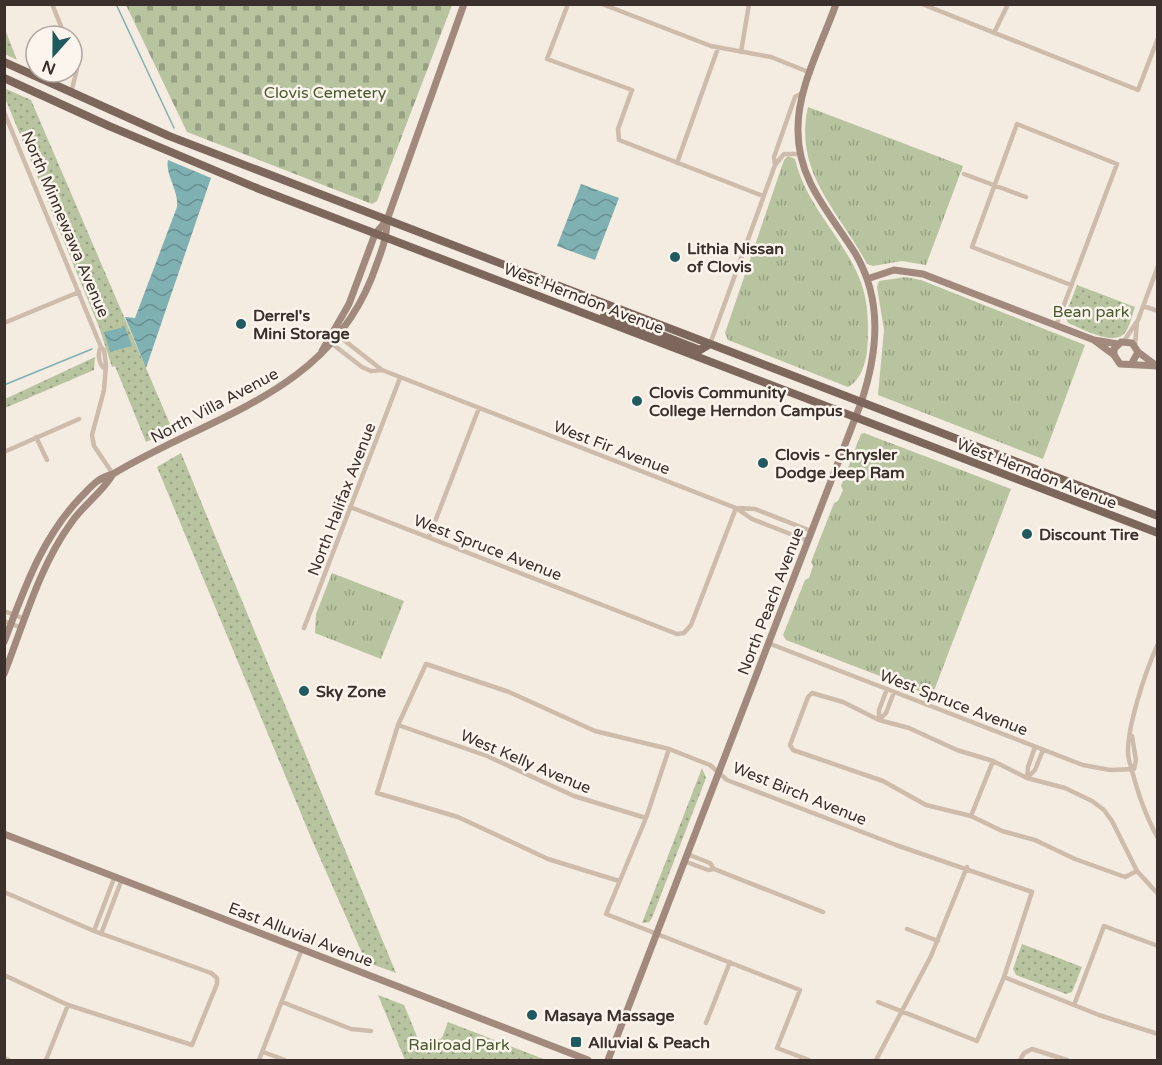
<svg xmlns="http://www.w3.org/2000/svg" width="1162" height="1065" font-family="'Varela Round',sans-serif">
	<style>
		.grass { fill: url(#grass-tufts) }
		.cemetery { fill: url(#cemetery-stones) }
		.park { fill: url(#park-dots) }
		.water { fill: url(#water-waves) }
		.lines { fill: none; stroke-linecap: round; stroke-linejoin: round }
		.stream { stroke: #7fb0b2; stroke-width: 1.5 }
		.street { stroke: #cdbbac; stroke-width: 4.5 }
		.secondary { stroke: #a18a7d; stroke-width: 7 }
		.primary { stroke: #7d675c; stroke-width: 8 }
		.poi-dot { fill: #1f5a5e; stroke: #fbf5ee; stroke-width: 2 }
		.labels { text-anchor: middle; stroke-width: 5; stroke-linejoin: round; paint-order: stroke }
		.park-label { font-size: 16px; fill: #4a5a2e; stroke: #fbf5ee }
		.street-label { font-size: 16px; fill: #3b302b; stroke: #fbf5ee }
		.poi-label { font-size: 16px; font-weight: bold; fill: #3b302b; stroke: #fbf5ee; text-anchor: start }
	</style>
	<defs>
		<pattern id="grass-tufts" width="24" height="20" patternUnits="userSpaceOnUse" patternTransform="scale(1.5)"><rect width="24" height="20" fill="#b8c4a0"/><path d="M3 7l-1-3M5 7V3M7 7l1-3M15 17l-1-3M17 17v-4M19 17l1-3" fill="none" stroke="#97a083"/></pattern>
		<pattern id="cemetery-stones" width="16" height="16" patternUnits="userSpaceOnUse" patternTransform="scale(1.5)"><rect width="16" height="16" fill="#b8c4a0"/><path d="M2 7V4a2 2 0 0 1 4 0v3zM10 15v-3a2 2 0 0 1 4 0v3z" fill="#97a083"/></pattern>
		<pattern id="park-dots" width="8" height="8" patternUnits="userSpaceOnUse" patternTransform="scale(1.5)"><rect width="8" height="8" fill="#b8c4a0"/><path d="M2 2h.1M6 6h.1" fill="none" stroke="#97a083" stroke-width="1.8" stroke-linecap="round"/></pattern>
		<pattern id="water-waves" width="16" height="10" patternUnits="userSpaceOnUse" patternTransform="scale(1.5)"><rect width="16" height="10" fill="#7fb0b2"/><path d="M0 5q4-4 8 0t8 0" fill="none" stroke="#699091"/></pattern>
	</defs>
	<rect width="100%" height="100%" fill="#f4ebe1"/>
	<path class="grass" d="M808,107L963,166L926,265L902,261L873,266L867,264C840,212 793,173 808,107Z
		M788,156L795,159C806,205 840,234 858,275C869,299 869,327 867,352C865,365 860,381 848,387L728,340L725,333L784,160Z
		M905,277L921,280L1085,345L1043,459L878,395L884,330L877,287L879,281Z
		M864,433L1011,489L932,696L786,640L783,635L805,580L809,578L813,566L811,562L834,503L838,501L843,490L841,486L861,434Z
		M332,573L404,601L381,659L315,633L316,614Z"/>
	<path class="cemetery" d="M126,5V4L452,5L377,201L372,204L187,132Z"/>
	<path class="park" d="M5,29L17,60L5,54Z
		M4,88L31,100L173,431L146,442L115,366L112,367L99,327L5,98Z
		M1077,285L1135,307C1132,315 1130,327 1124,334C1112,346 1081,328 1068,323L1065,316Z
		M95,357L94,370L5,408V399Z
		M181,453L211,526L396,973L366,962L312,840L157,467Z
		M702,768L706,778L652,918L649,922L642,923Z
		M1022,944L1082,967L1072,992L1066,994L1016,975L1013,969Z
		M378,995L404,1005L421,1046L442,1038L448,1022L546,1060H405Z"/>
	<path class="water" d="M168,160L211,178L146,368L125,317L135,318L177,207C179,190 165,175 168,160Z
		M581,184L619,198L595,260L557,246Z
		M125,327L132,346L110,352L104,332Z"/>
	<g class="lines">
		<path class="stream" d="M116,4L174,128
			M4,385L92,349"/>
		<path class="street" d="M52,4L65,36
			M568,4L547,59L632,90L618,129L619,140L763,196
			M602,4L711,46L771,57L811,73
			M922,4L1138,90L1158,38
			M994,33L1008,4
			M741,52L749,4
			M71,93L77,69L72,54
			M4,112L101,347L104,350L106,365L104,390L92,435L94,446L113,474
			M677,163L718,48
			M775,165L784,154H801
			M964,174L1026,197
			M1143,306L1158,311
			M4,323L79,292
			M1056,326L1117,164L1017,124L972,247L1071,285
			M335,333L382,370
			M1124,341L1138,320L1158,266
			M331,343L362,367L371,371L382,370L736,508L752,519L808,541
			M710,344L775,165L774,157L795,97L802,93
			M1135,346L1137,322
			M101,347C97,353 99,364 104,368
			M36,437L47,460
			M4,452L79,419
			M350,507L677,634L684,633L691,625L736,508
			M739,508L755,509L811,531
			M429,537L479,408
			M4,611L25,619
			M4,621L22,628
			M304,628L400,378
			M768,643L1083,765L1110,770L1134,769
			M1158,644C1147,667 1123,736 1129,760C1136,786 1144,814 1158,838
			M887,689L879,710V720L886,713L894,692
			M398,725L487,756L574,796L646,818
			M1132,736L1136,760L1134,769
			M1035,747L1028,767L1027,778L1035,770L1043,750
			M669,749L646,818L606,914L800,990L777,1048L809,1060
			M971,816L993,761
			M687,854L710,863L714,869
			M684,861L708,870L714,869L823,912
			M1137,871L1112,821L1104,810L1092,801L1065,788L1027,778L993,761L957,750L909,728L879,720L843,702L812,693L808,697L790,745L793,750L883,781L926,805L971,816L1002,831L1035,840L1075,859L1125,877L1137,871L1158,894
			M619,881L548,859L458,817L377,793L398,725L426,664L509,692L595,731L669,749L710,765L727,780L896,845L1032,892L1004,977L977,1041L878,1002
			M4,892L94,931L211,973L217,978V984L192,1045L68,1005L4,975
			M907,929L938,941
			M94,931L115,876
			M101,934L122,879
			M1004,977L1099,1015L1158,1034
			M282,1002L351,1029L371,1031
			M1074,1005L1104,926L1158,946
			M706,1023L730,962
			M263,1052L285,1060
			M4,1058L9,1060
			M46,1060L68,1005
			M259,1060L302,949
			M876,1060L931,956L967,867
			M1020,1060L1024,1053L1032,1049L1067,1060"/>
		<path class="secondary" d="M867,279L894,270L923,274L1094,340L1118,344
			M1095,341L1114,355L1120,364L1158,366
			M322,351L349,304L375,234L387,220
			M1138,352L1157,366
			M1114,355V349L1121,342L1132,343L1138,352L1132,363
			M4,642C24,590 41,539 80,498C91,487 97,478 113,474C211,415 325,395 372,277C379,257 387,241 387,220L464,4
			M4,674C24,623 39,567 71,523C83,505 102,493 113,474
			M4,834L588,1060
			M608,1060L861,403C878,352 883,300 855,253C830,213 798,181 798,131C797,88 822,44 836,4"/>
		<path class="primary" d="M4,62L169,136L1158,516
			M4,78L109,126L259,189L1158,533
			M604,316L623,320L700,350L710,344"/>
	</g>
	<g class="poi-dot">
		<circle cx="675" cy="257" r="6"/>
		<circle cx="241" cy="324" r="6"/>
		<circle cx="637" cy="401" r="6"/>
		<circle cx="763" cy="463" r="6"/>
		<circle cx="1027" cy="534" r="6"/>
		<circle cx="304" cy="691" r="6"/>
		<circle cx="532" cy="1015" r="6"/>
		<rect x="570" y="1036" width="12" height="12" rx="3"/>
	</g>
	<g class="labels">
		<g class="park-label">
			<text x="325" y="98">Clovis Cemetery</text>
			<text x="1091" y="317">Bean park</text>
			<text x="459" y="1050">Railroad Park</text>
		</g>
		<g class="street-label">
			<text transform="translate(66 224) rotate(67)" y="6">North Minnewawa Avenue</text>
			<text transform="translate(584 298) rotate(21)" y="6">West Herndon Avenue</text>
			<text transform="translate(214 405) rotate(-28)" y="6">North Villa Avenue</text>
			<text transform="translate(612 447) rotate(21)" y="6">West Fir Avenue</text>
			<text transform="translate(1037 473) rotate(21)" y="6">West Herndon Avenue</text>
			<text transform="translate(341 499) rotate(-69)" y="6">North Halifax Avenue</text>
			<text transform="translate(488 547) rotate(21)" y="6">West Spruce Avenue</text>
			<text transform="translate(770 601) rotate(-69)" y="6">North Peach Avenue</text>
			<text transform="translate(954 702) rotate(21)" y="6">West Spruce Avenue</text>
			<text transform="translate(526 761) rotate(23)" y="6">West Kelly Avenue</text>
			<text transform="translate(800 793) rotate(22)" y="6">West Birch Avenue</text>
			<text transform="translate(301 934) rotate(21)" y="6">East Alluvial Avenue</text>
		</g>
		<g class="poi-label">
			<text x="687" y="254">Lithia Nissan<tspan x="687" dy="18">of Clovis</tspan></text>
			<text x="253" y="321">Derrel's<tspan x="253" dy="18">Mini Storage</tspan></text>
			<text x="649" y="398">Clovis Community<tspan x="649" dy="18">College Herndon Campus</tspan></text>
			<text x="775" y="460">Clovis - Chrysler<tspan x="775" dy="18">Dodge Jeep Ram</tspan></text>
			<text x="1039" y="540">Discount Tire</text>
			<text x="316" y="697">Sky Zone</text>
			<text x="544" y="1021">Masaya Massage</text>
			<text x="588" y="1048">Alluvial &amp; Peach</text>
		</g>
	</g>
	<rect width="1162" height="1065" fill="none" stroke="#3b302b" stroke-width="12"/>
	<g transform="translate(54 54) rotate(201)"><circle r="28" fill="#fbf5ee" stroke="#aea6a0" stroke-width="1.5"/>
	<path d="M0-4.5L10 22L0 15L-10 22Z" fill="#1f5a5e"/>
	<text y="-9" font-size="16" font-weight="bold" text-anchor="middle" fill="#3b302b">N</text>
	</g>
</svg>
